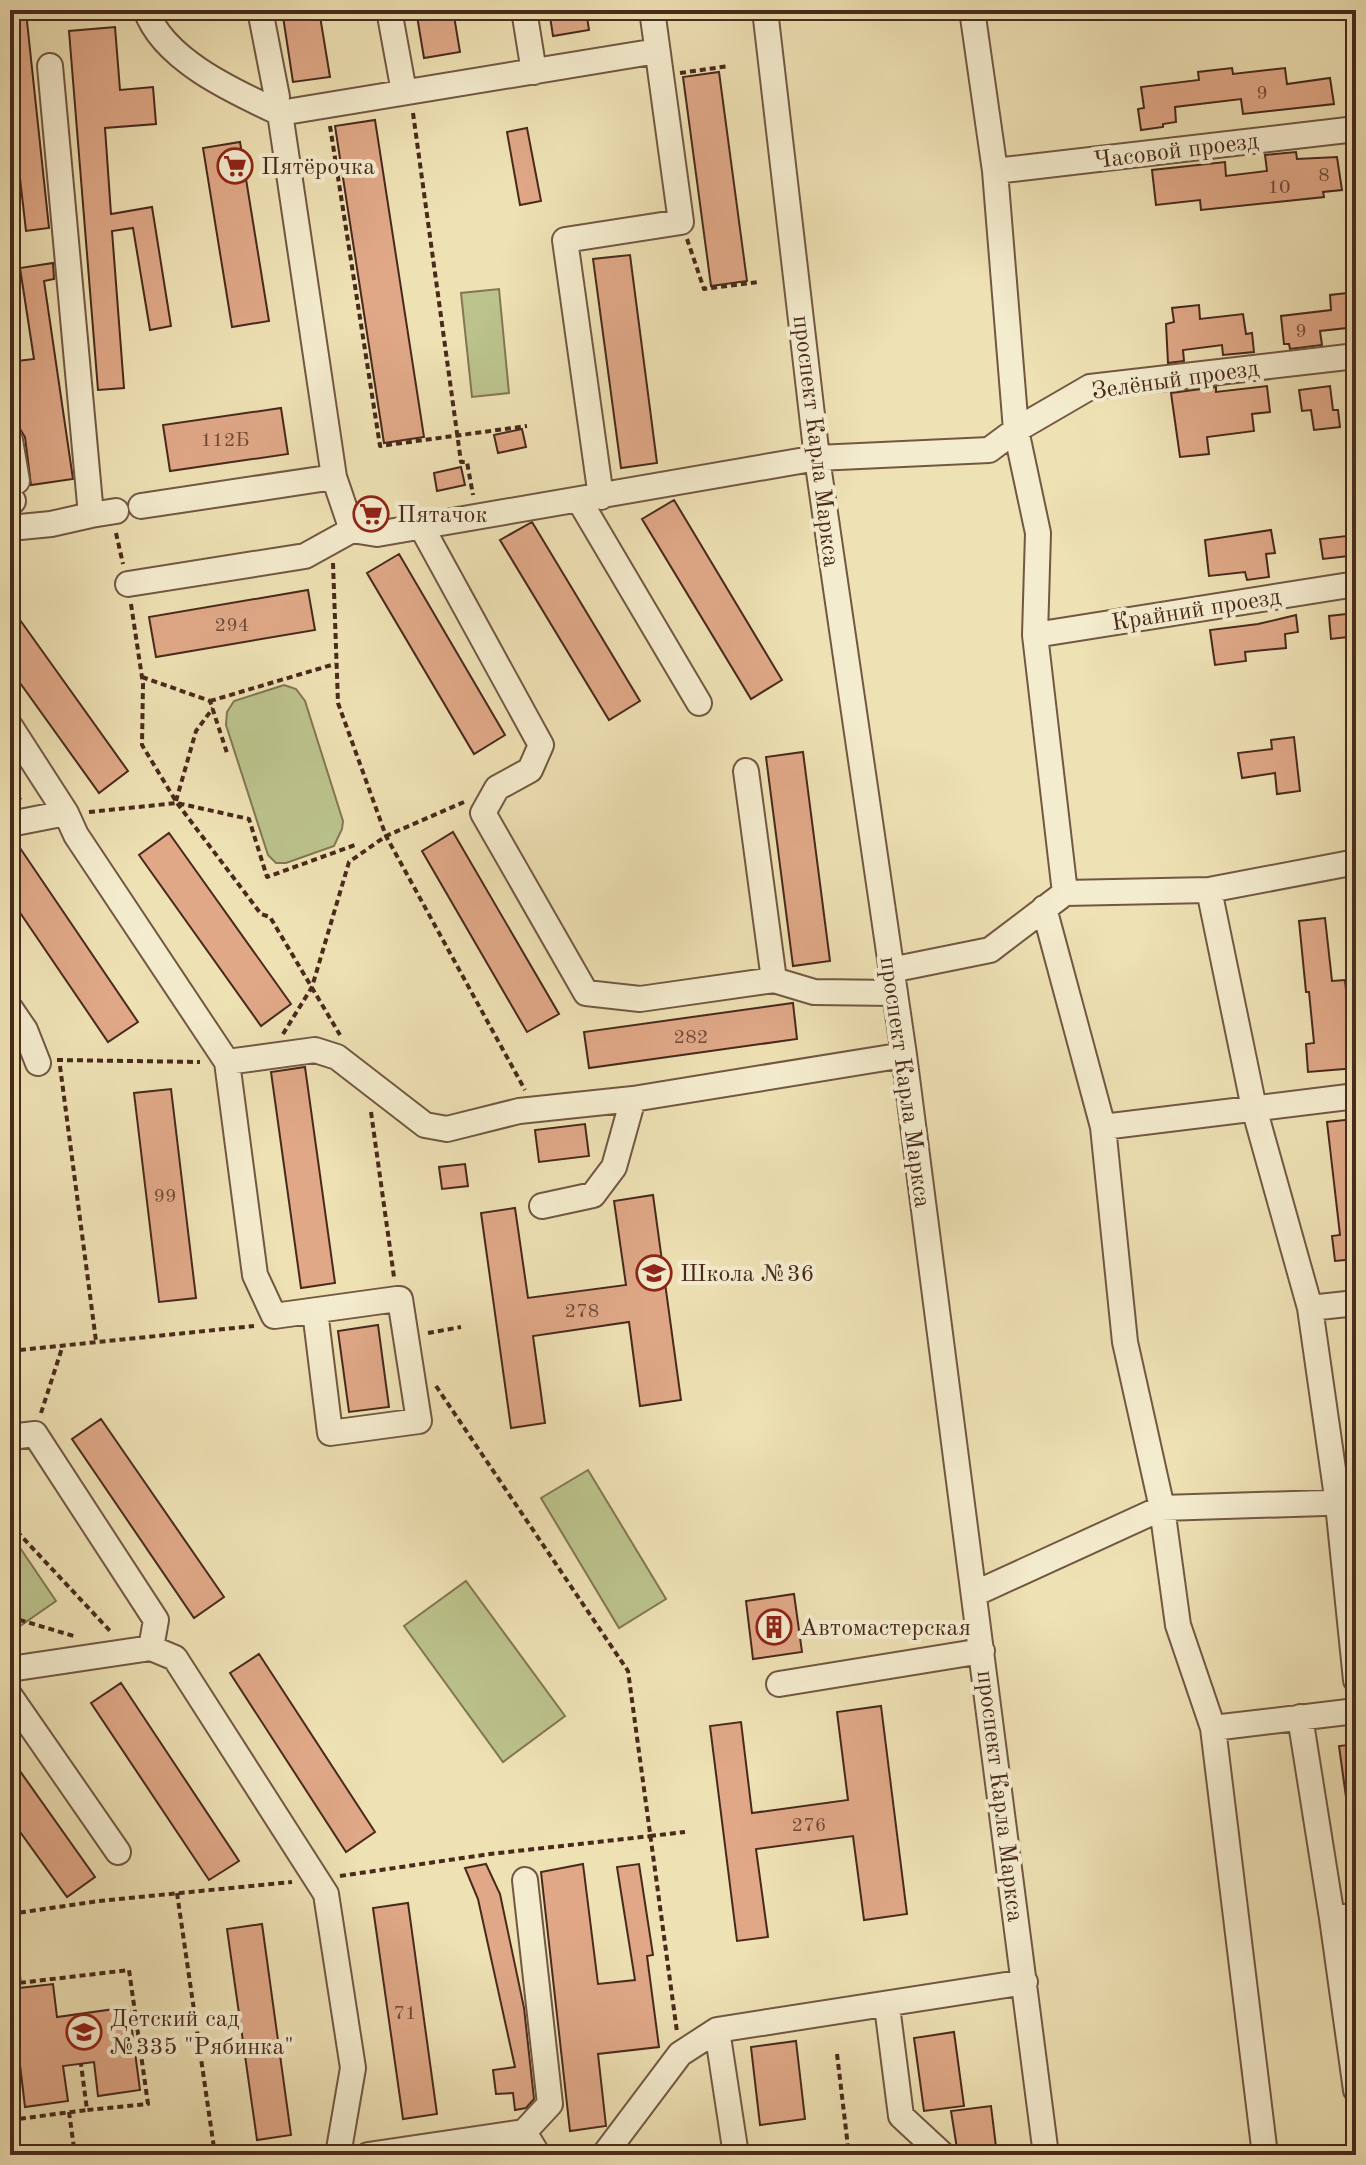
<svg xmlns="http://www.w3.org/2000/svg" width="1366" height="2165" font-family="'Old Standard TT',serif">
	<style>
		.green { fill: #bbc28b; stroke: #827654; stroke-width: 2 }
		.building { fill: #e0a887; stroke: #48291c; stroke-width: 2 }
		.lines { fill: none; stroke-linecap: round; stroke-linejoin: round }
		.minor-casing { stroke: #725742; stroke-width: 28 }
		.path { stroke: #48291c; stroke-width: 4; stroke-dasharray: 6 4; stroke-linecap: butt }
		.minor { stroke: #f4ecce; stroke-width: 24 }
		.labels { text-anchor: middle; stroke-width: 8; stroke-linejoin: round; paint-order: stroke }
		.number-label { font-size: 20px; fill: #6e4937 }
		.street-label { font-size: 24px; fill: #48291c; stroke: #f4ecce }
		.poi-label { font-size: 24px; fill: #48291c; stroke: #f4ecce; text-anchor: start }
	</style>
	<rect width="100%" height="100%" fill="#eee1b4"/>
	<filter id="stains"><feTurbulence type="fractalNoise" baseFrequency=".0025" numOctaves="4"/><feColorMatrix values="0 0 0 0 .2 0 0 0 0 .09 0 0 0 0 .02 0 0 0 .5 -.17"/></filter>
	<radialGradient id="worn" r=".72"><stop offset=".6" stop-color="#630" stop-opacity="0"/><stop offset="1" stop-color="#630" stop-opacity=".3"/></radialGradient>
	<path class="green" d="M499,289L509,393L472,397L461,293Z
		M284,685L296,689L305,701L343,821L342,829L334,846L286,863H276L268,855L226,725L227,712L234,701Z
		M588,1470L666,1599L619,1628L541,1498Z
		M10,1533L56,1601L10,1633Z
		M466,1581L565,1716L503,1762L404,1626Z"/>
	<path class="building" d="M282,10H319L330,77L293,82Z
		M416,10H453L460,52L424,58Z
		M549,10H586L589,30L553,36Z
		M26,12L49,228L26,231L10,90V14Z
		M115,27L120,90L153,87L156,124L105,128L111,214L152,207L171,326L150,330L133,228L112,231L124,388L98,390L69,31Z
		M1232,68L1233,74L1285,68L1287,84L1330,78L1334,104L1243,114L1241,99L1175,107L1176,122L1163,124V127L1141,130L1138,109L1144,108L1141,87L1199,80L1198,72Z
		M719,72L747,281L711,286L683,77Z
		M375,120L424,437L384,443L335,126Z
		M527,128L541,201L520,205L507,132Z
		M240,142L269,321L232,327L203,148Z
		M1296,152L1297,159L1337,157L1342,190L1323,192L1324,197L1201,210L1200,200L1156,205L1152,170L1225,162L1226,176L1267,171L1265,155Z
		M630,255L657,463L621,468L593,259Z
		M53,263L54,279L44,281L73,479L31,485L25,437L20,429L13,386H10V362L34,359L20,268Z
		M1356,292V327L1320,331L1322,345L1290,349L1289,344H1284L1281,316L1331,310L1330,295Z
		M1199,305L1200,319L1243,314L1246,334L1252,333L1254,352L1223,355L1222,345L1183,350L1184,361L1168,363L1166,324L1174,322L1172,308Z
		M1267,386L1270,412L1252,414L1254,431L1207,437L1209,454L1180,457L1171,393L1216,387V392Z
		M1330,386L1333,410H1338L1340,427L1314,430L1311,410L1302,411L1299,390Z
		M281,408L288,454L170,471L163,425Z
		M522,429L526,447L498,453L494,435Z
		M461,467L465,485L437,491L434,473Z
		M674,500L782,680L751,699L642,519Z
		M532,522L640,701L609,720L500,540Z
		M1271,530L1275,553L1266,554L1269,577L1247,580L1245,572L1209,576L1205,540Z
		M1346,536L1348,556L1323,559L1320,539Z
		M399,554L505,735L474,754L367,573Z
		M308,590L315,630L156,657L149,617Z
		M10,606L128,771L99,793L10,669Z
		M1355,613L1356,636L1331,639L1329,616Z
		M1296,615L1298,632L1285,634L1286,648L1245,652L1246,661L1215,665L1210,630L1258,624Z
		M1294,737L1300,791L1277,794L1275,773L1242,778L1238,753L1272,749L1271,740Z
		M803,752L830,961L793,966L766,757Z
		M453,832L559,1014L527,1032L422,851Z
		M169,833L291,1004L261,1026L139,855Z
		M20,848L138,1022L108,1042L10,898V855Z
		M1325,918L1332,981L1345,980L1351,1039H1356V1068L1308,1072L1306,1044L1314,1043L1309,992H1306L1299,921Z
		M793,1003L797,1039L589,1068L584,1032Z
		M305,1067L335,1283L301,1288L271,1072Z
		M171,1089L196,1298L159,1302L134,1093Z
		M1354,1119L1356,1259L1335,1261L1332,1236L1340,1235L1327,1122Z
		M585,1124L589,1156L539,1162L535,1130Z
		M465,1164L468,1186L442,1189L439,1167Z
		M653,1195L681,1400L640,1406L629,1322L533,1336L545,1423L511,1428L481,1213L515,1208L528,1298L626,1285L614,1201Z
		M378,1325L389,1407L349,1412L338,1331Z
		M101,1419L224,1597L194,1618L72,1439Z
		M794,1594L802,1652L753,1659L746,1601Z
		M259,1654L375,1832L346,1852L230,1673Z
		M121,1683L239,1861L209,1880L91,1703Z
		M881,1706L907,1914L864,1920L853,1836L756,1849L768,1937L737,1941L710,1726L741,1722L752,1813L848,1800L837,1712Z
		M1356,1744V1796L1346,1797L1339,1746Z
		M10,1757L95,1877L67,1897L10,1818Z
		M486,1864L500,1894L524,2008L534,2099L526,2108L515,2110L513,2093L496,2094L493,2070L515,2067L478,1899L465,1868Z
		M583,1864L598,1984L635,1980L617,1867L639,1864L653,1955L647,1956L659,2047L598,2054L606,2126L570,2131L541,1872Z
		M408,1903L437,2114L403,2119L373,1908Z
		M262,1924L291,2135L257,2140L227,1929Z
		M53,1984L57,2017L129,2007L140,2090L98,2096L94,2062L63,2066L68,2101L25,2107L16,2031L10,2032V2016H14L11,1989Z
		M954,2032L964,2106L924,2111L914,2038Z
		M796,2041L805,2119L760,2125L751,2047Z
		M991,2106L997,2155H958L951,2111Z"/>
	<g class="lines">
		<defs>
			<path id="minor" d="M146,10C163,60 235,92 280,113L657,51
				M260,10L277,97
				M389,10L404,92
				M524,10L534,72
				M765,10L817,458L904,1055L1046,2155
				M972,10L995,171L1016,430L1038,533L1035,635L1065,893
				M280,113L334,477L352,530
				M995,171L1356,129
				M10,440L17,481
				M601,497L565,240L681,222L652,10
				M579,500L699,703
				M10,501H13
				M141,506L334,477
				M91,515L116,511
				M421,526L541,745L530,770L497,788L483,813L586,993L640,999L774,980L814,992L895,993
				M10,528L51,524L91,515L50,66
				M128,584L305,556L352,530L377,534L817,458L989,450L1016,430L1090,387L1356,356
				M1035,635L1356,584
				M10,726L66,813
				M746,771L774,980
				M10,824L66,813L76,835L227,1062L255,1275L274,1316L397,1299H400L419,1421L330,1433L315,1311
				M1209,890L1254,1108L1310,1308L1338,1504L1356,1680
				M1044,908L1103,1127L1125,1342L1162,1508L1178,1625L1213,1728L1265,2155
				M891,970L990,950L1065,893L1209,890L1356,862
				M10,1008L25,1030L38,1063
				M227,1062L315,1050L337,1057L425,1125L447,1129L519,1111L633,1099L904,1055
				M1103,1127L1356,1096
				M542,1206L593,1195L614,1167L633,1099
				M1310,1308L1356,1303
				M10,1437L35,1434L156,1620L151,1648
				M974,1594L1162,1508L1356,1502
				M10,1669L151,1648L175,1658L326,1894L353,2068L338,2155
				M779,1684L982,1651
				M10,1696L118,1852
				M1300,1717L1332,1918
				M1213,1728L1356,1711
				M1356,1916L1332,1918L1356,2090
				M887,2006L901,2116L943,2155
				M717,2030L736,2155
				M524,2132L550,2104L525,1880
				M368,2155L524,2132L538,2155
				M604,2155L680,2054L717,2030L1025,1982"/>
		</defs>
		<use href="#minor" class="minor-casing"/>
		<path class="path" d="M680,73L729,66
			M413,113L461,462H467L473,495
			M330,126L380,446L527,426
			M687,239L704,289L758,282
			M116,533L123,564
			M333,563L338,703L386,836L525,1090
			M131,604L143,684L142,745L177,803L261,914L270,917L340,1035
			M142,677L210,701L228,756
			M210,701L335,664
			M10,794L21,800
			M176,801L196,731L213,708
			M89,812L177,803L249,819L267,877L355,845
			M283,1034L312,987L349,862L386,836L464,802
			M57,1060L200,1062
			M60,1066L96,1341
			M371,1112L394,1277
			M428,1333L461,1327
			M10,1351L254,1326
			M436,1386L628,1671L677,2032
			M41,1413L63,1345
			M10,1524L111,1632
			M10,1617L77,1637
			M650,1836L685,1832
			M340,1876L490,1854L651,1836
			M177,1893L215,2155
			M10,1914L99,1901L292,1882
			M10,1915L20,1983
			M10,1984L129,1970L148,2104L87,2110L81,2064
			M837,2054L849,2155
			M69,2112L75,2155
			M10,2120L87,2110
			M887,2155L903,2147"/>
		<use href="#minor" class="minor"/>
	</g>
	<defs>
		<symbol id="supermarket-ring" viewBox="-11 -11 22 22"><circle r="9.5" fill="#f4ecce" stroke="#8f2418" stroke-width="1.5"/><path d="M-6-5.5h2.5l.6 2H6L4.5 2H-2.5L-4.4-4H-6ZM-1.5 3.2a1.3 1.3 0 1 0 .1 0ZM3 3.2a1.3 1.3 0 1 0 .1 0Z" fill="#8f2418"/></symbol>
		<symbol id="school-ring" viewBox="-11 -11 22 22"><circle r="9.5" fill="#f4ecce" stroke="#8f2418" stroke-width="1.5"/><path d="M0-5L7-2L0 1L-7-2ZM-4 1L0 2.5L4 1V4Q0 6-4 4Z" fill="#8f2418"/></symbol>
		<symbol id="building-ring" viewBox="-11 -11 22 22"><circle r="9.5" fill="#f4ecce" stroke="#8f2418" stroke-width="1.5"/><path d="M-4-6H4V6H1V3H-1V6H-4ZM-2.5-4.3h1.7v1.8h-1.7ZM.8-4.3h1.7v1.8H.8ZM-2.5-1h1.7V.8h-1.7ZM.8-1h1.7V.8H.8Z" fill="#8f2418"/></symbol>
	</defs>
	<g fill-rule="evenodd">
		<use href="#supermarket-ring" x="215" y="146" width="40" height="40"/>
		<use href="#supermarket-ring" x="351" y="494" width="40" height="40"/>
		<use href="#school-ring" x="634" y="1253" width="40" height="40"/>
		<use href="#building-ring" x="754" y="1607" width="40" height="40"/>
		<use href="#school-ring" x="64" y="2012" width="40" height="40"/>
	</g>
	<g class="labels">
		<g class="number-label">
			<text x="1262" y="99">9</text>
			<text x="1324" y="181">8</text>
			<text x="1279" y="193">10</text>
			<text x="1301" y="337">9</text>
			<text x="225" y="446">112Б</text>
			<text x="232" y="631">294</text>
			<text x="691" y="1043">282</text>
			<text x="165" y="1202">99</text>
			<text x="582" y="1317">278</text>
			<text x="809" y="1831">276</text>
			<text x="405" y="2019">71</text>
		</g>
		<g class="street-label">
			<text transform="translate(1176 150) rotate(-7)" y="8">Часовой проезд</text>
			<text transform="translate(1175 379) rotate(-8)" y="8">Зелёный проезд</text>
			<text transform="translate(817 441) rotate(83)" y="8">проспект Карла Маркса</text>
			<text transform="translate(1196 609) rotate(-9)" y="8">Крайний проезд</text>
			<text transform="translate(906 1082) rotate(82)" y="8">проспект Карла Маркса</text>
			<text transform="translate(1001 1796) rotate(83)" y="8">проспект Карла Маркса</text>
		</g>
		<g class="poi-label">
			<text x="261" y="174">Пятёрочка</text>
			<text x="397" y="522">Пятачок</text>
			<text x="680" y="1281">Школа №36</text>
			<text x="800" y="1635">Автомастерская</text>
			<text x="110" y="2026">Детский сад<tspan x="110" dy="28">№335 "Рябинка"</tspan></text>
		</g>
	</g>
	<rect width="1366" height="2165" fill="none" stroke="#eee1b4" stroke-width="40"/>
	<rect x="12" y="12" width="1342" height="2141" fill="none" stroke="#48291c" stroke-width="4"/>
	<rect x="20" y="20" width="1326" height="2125" fill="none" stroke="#48291c" stroke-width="2"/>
	<rect width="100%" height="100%" filter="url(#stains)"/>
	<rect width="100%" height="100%" fill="url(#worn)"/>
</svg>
